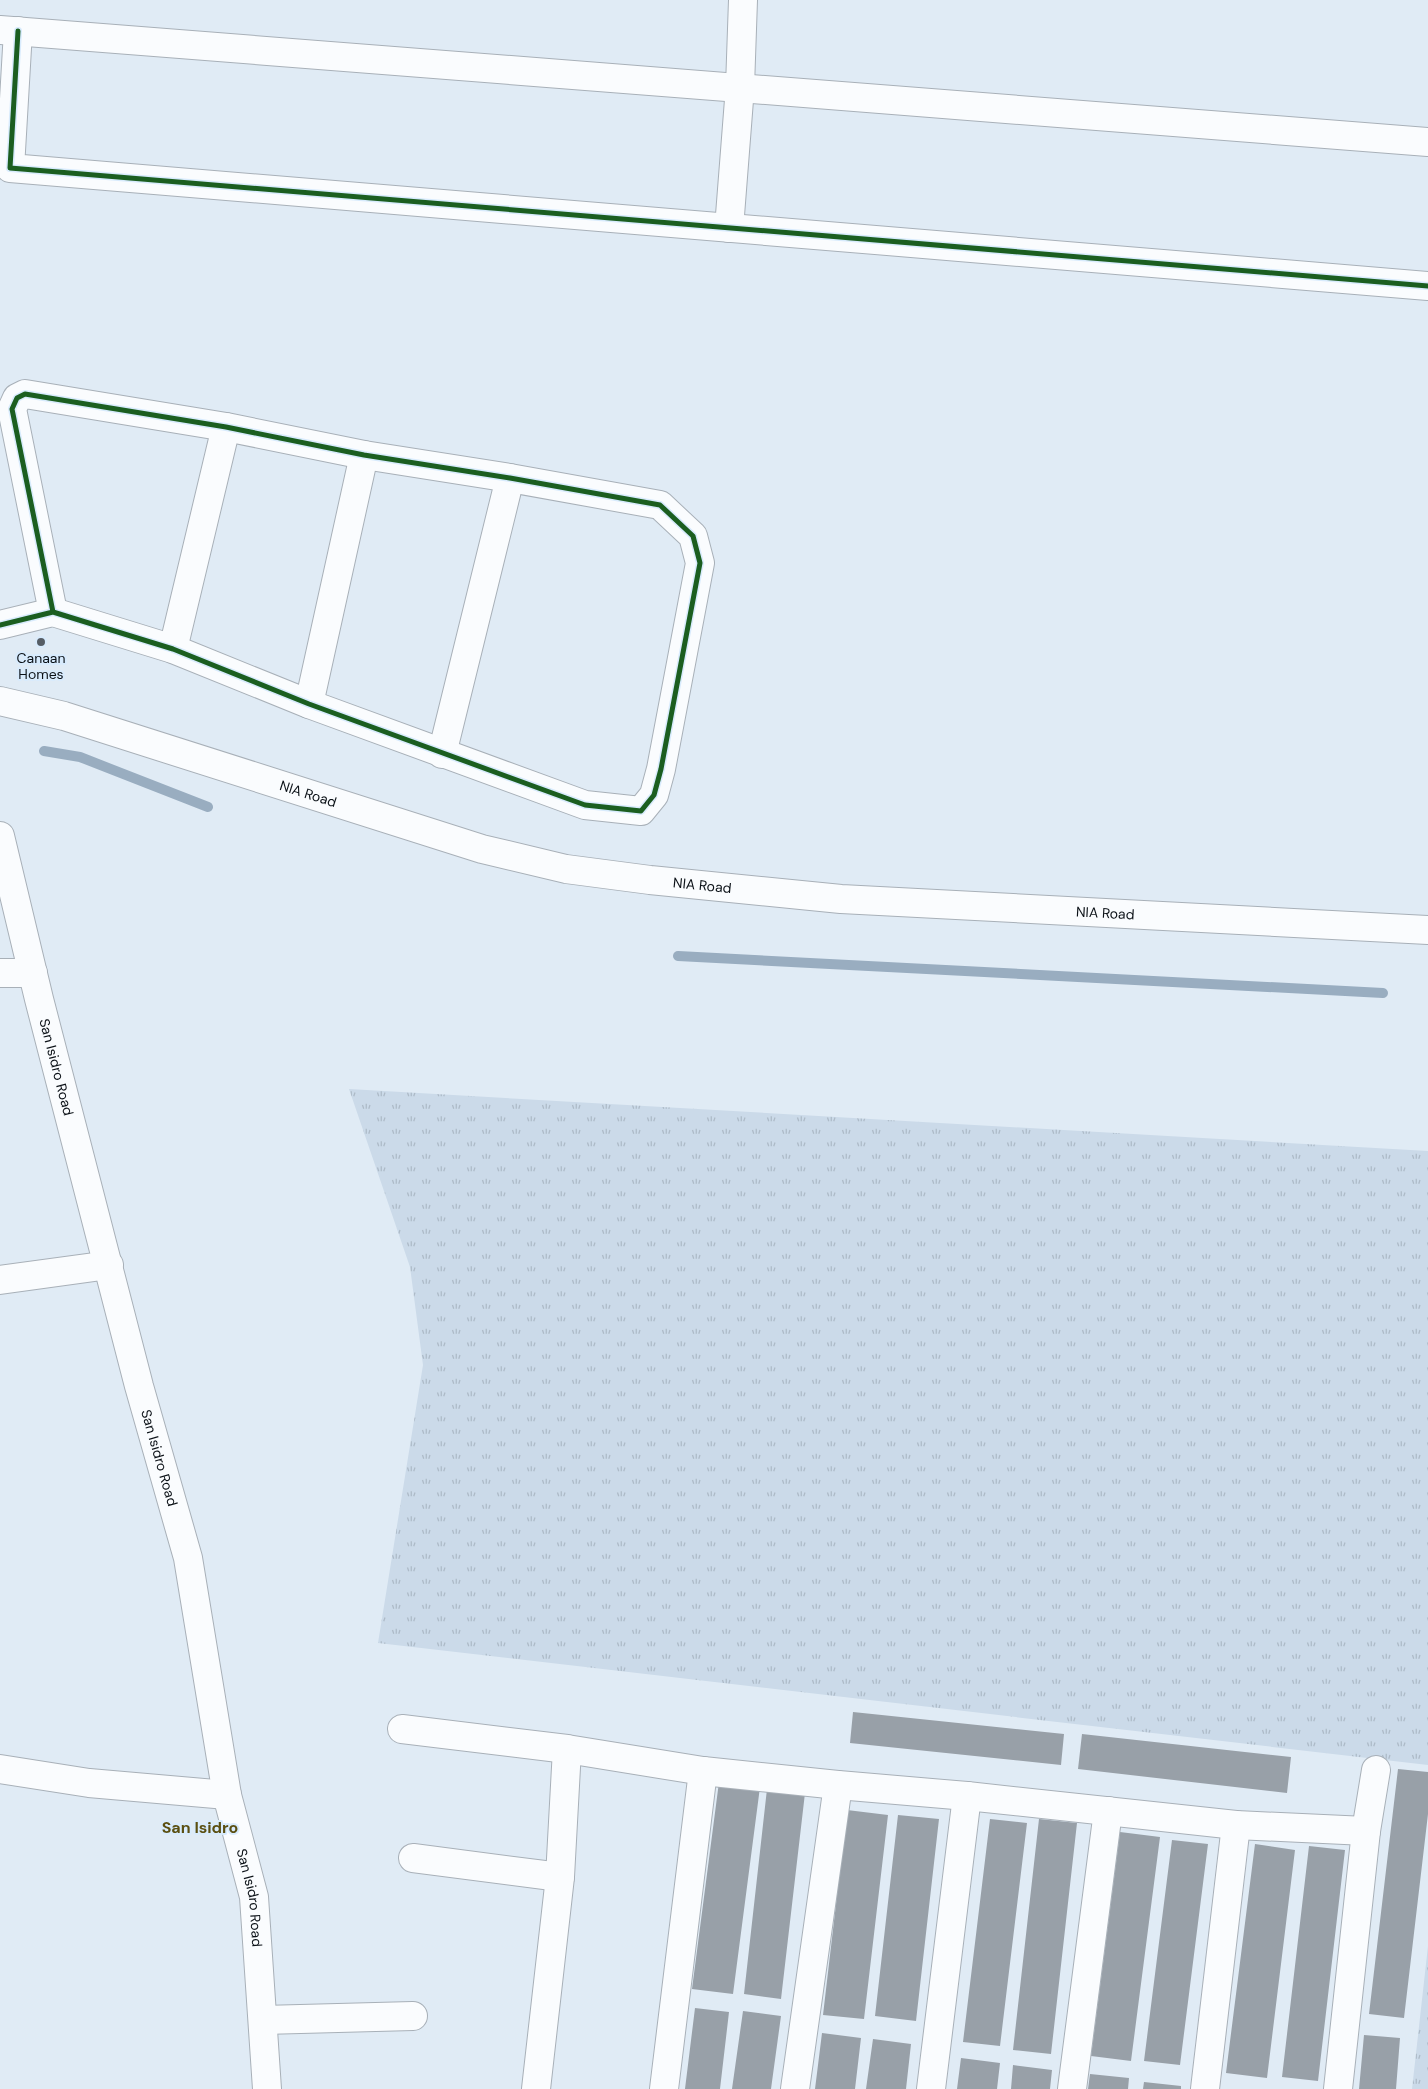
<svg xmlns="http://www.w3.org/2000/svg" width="1428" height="2089" font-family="'DM Sans',sans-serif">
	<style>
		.grass { fill: url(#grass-tufts) }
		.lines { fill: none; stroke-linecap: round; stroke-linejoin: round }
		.stream { stroke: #99adc0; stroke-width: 10 }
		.building { fill: #98a0a8 }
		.minor-casing { stroke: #a8b0b8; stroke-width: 30 }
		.minor { stroke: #fafcfe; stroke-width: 28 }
		.cycleway-casing { stroke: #d8ebfd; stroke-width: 8 }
		.cycleway { stroke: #1b5e20; stroke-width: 5 }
		.poi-dot { fill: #565d65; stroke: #d8ebfd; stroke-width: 2 }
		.labels { text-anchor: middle; stroke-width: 4; stroke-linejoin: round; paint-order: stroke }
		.poi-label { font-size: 14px; fill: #0b1117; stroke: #d8ebfd }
		.street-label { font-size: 14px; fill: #0b1117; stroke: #d8ebfd }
		.quarter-label { font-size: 16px; font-weight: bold; fill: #5b4f11; stroke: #d8ebfd }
	</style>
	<defs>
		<pattern id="grass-tufts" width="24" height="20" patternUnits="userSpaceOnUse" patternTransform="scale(1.25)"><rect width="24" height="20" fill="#cbdae9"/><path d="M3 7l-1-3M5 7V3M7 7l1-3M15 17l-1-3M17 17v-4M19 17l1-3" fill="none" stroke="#adbac7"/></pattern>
	</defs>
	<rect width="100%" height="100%" fill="#e0ebf5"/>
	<path class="grass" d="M349,1089L1428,1151V1765L378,1643L423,1365L410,1267Z
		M1428,1946V2089H1412Z"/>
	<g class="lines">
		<path class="stream" d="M44,751L80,757L208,807
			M678,956L1383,993"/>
	</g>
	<path class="building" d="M853,1712L1064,1734L1061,1765L850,1743Z
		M1082,1734L1291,1757L1287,1793L1078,1769Z
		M1398,1769L1428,1772V1814L1404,2018L1369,2014Z
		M719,1782L760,1787L733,1994L692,1989Z
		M767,1789L805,1793L781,1999L744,1994Z
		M847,1810L888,1815L864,2019L823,2015Z
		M898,1815L939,1819L916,2021L875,2016Z
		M990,1819L1027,1823L1000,2046L963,2042Z
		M1039,1819L1077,1823L1051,2054L1013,2050Z
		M1120,1832L1160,1837L1131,2061L1091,2056Z
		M1172,1840L1208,1844L1180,2065L1144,2061Z
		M1255,1844L1295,1850L1267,2078L1226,2073Z
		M1309,1846L1345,1850L1318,2081L1282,2077Z
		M695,2008L729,2012L720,2089H685Z
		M743,2011L781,2016L771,2089H732Z
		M822,2033L861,2038L855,2089H815Z
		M1364,2035L1400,2038L1396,2089H1359Z
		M873,2039L911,2044L906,2089H866Z
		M961,2058L1000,2063L997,2089H957Z
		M1013,2065L1052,2070L1050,2089H1011Z
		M1090,2074L1129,2078L1128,2089H1088Z
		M1144,2082L1181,2086V2089H1143Z"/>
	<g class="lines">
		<defs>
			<g id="minor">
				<path d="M0,30L1428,142"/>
				<path d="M18,31L10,168L1428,286"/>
				<path d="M729,228L740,87L743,0"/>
				<path d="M0,625L53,612L12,409L17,398L25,394L226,427L364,455L510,478L660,505L693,536L700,563L661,769L654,795L641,811L585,805L309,704L173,649L53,612"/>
				<path d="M173,649L226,427"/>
				<path id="s1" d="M0,701L64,716L482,849L566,869L650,880L841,899L1428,930"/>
				<path d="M309,704L364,455"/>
				<path d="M442,754L510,478"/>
				<path id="s2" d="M0,836L39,999L139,1386L188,1558L227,1795L254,1897L267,2089"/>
				<path d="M0,973H33"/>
				<path d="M0,1280L109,1265"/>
				<path d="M402,1729L567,1749L703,1771L838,1785L967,1796L1236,1825L1366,1831"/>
				<path d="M0,1769L89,1783L227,1795"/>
				<path d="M413,1858L560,1877"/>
				<path d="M263,2020L413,2016"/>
				<path d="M536,2089L560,1877L567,1749"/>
				<path d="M664,2089L703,1771"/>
				<path d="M795,2089L838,1785"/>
				<path d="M931,2089L967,1796"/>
				<path d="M1072,2089L1108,1811"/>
				<path d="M1205,2089L1236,1825"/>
				<path d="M1338,2089L1366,1831L1376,1770"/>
			</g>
		</defs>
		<use href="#minor" class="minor-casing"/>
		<use href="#minor" class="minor"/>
		<defs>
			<path id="cycleway" d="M18,31L10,168L1428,286
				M0,625L53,612L12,409L17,398L25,394L226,427L364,455L510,478L660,505L693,536L700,563L661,769L654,795L641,811L585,805L309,704L173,649L53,612"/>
		</defs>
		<use href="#cycleway" class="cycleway-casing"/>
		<use href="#cycleway" class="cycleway"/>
	</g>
	<circle class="poi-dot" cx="41" cy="642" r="5"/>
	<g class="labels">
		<g class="poi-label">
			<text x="41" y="663">Canaan<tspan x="41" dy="16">Homes</tspan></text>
		</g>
		<g class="street-label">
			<text dy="5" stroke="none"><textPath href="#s1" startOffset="322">NIA Road</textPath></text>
			<text dy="5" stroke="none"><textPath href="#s1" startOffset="728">NIA Road</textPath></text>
			<text dy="5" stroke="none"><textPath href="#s1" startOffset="1132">NIA Road</textPath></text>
			<text dy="5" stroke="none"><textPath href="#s2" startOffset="238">San Isidro Road</textPath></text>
			<text dy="5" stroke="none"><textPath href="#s2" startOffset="642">San Isidro Road</textPath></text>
			<text dy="5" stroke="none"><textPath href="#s2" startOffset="1092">San Isidro Road</textPath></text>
		</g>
		<g class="quarter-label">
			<text x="200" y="1833">San Isidro</text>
		</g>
	</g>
</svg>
